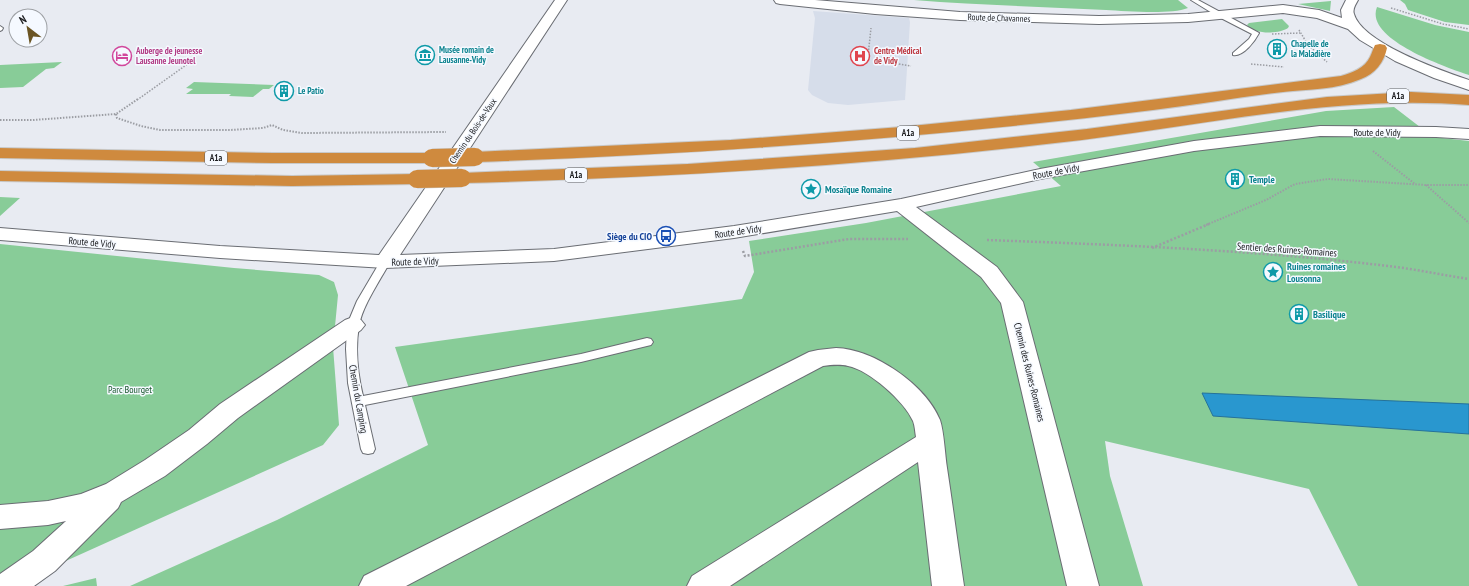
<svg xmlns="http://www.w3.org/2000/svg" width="1469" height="586" font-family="'PT Sans Narrow',sans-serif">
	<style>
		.built { fill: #d6ddea }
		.green { fill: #88cc98 }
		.water { fill: #2997cf; stroke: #25729a }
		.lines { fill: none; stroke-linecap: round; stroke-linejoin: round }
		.lane-casing { stroke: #6a6d73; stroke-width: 2 }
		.street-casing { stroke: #6a6d73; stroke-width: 2 }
		.secondary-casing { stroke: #6a6d73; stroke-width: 2 }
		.highway-casing { stroke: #c8c9c9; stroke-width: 2 }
		.path-far2 { stroke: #9b9da3; stroke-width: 1.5; stroke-dasharray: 1.5 1.5; stroke-linecap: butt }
		.path-far1 { stroke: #9b9da3; stroke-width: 2; stroke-dasharray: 1.5 1.5; stroke-linecap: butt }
		.path { stroke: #9b9da3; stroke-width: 2.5; stroke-dasharray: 2 2; stroke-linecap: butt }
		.lane { fill: #fff; fill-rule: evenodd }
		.street { fill: #fff; fill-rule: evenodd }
		.secondary { fill: #fff; fill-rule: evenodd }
		.highway { fill: #cf8a3e; fill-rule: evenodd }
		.highway-bridge-casing { stroke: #c8c9c9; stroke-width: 19; stroke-linecap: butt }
		.highway-bridge { stroke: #cf8a3e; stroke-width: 18 }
		.labels { text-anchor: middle; stroke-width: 3; stroke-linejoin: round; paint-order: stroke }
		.far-street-label { font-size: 9px; fill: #1b1c1f; stroke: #f5f9ff }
		.far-culture-label { font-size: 9px; font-weight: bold; fill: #0d838f; stroke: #f5f9ff; text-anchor: start }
		.far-hotel-label { font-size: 9px; font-weight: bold; fill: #b23c85; stroke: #f5f9ff; text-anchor: start }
		.far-health-label { font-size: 9px; font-weight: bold; fill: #be3a42; stroke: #f5f9ff; text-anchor: start }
		.shield { fill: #f5f9ff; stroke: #5c5e62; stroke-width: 1 }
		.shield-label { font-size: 9px; font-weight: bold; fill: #1b1c1f }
		.street-label { font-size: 10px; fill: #1b1c1f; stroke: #f5f9ff }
		.culture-label { font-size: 10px; font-weight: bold; fill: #0d838f; stroke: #f5f9ff; text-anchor: start }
		.transit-label { font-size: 10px; font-weight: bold; fill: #164399; stroke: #f5f9ff; text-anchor: end }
		.park-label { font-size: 10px; fill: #18572d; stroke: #f5f9ff }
	</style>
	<rect width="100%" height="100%" fill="#e8ebf2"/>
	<path class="built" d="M813,11L909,18L910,22L905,100L848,105L828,103L812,95L808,90L815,18Z"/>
	<path class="green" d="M914,0H1178L1188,8C1170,15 1126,11 1106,10C1042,7 978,5 914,0Z
		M1400,0H1469V25L1445,22L1408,10L1405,4Z
		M1331,1L1330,11L1298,4Z
		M1377,7L1435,25L1469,32V75C1446,67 1364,39 1377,7Z
		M1282,19L1289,26L1288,28C1279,34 1255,35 1247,25L1249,23Z
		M62,62L54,68L46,69L23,87L0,88V65Z
		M194,82L274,85L269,89H263L253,97L229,96L231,94H186L193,89L186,88Z
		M1394,107L1433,137L1469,141V586H1358L1309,489L1105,441L1110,476L1143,586H130L277,520L428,445L395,347L742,299L754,272L749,241L866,223L1061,186L1033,162L1326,111Z
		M0,197L20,198L0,216Z
		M0,244L234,268L319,275L334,282L338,295L333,347L339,425L323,445L28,578L0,586Z
		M96,578L97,586H63Z"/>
	<path class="water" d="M1202,393L1469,404V434L1213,416Z"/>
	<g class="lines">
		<defs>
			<path id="lane" d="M1191,0H1198L1259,33C1255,41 1243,57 1233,55V53L1249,39L1252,34L1217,16Z
				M0,26L3,28L2,30L0,31Z
				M385,259L390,262C381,279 362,306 359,326C355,348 358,375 363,396L581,354L647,338L651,339L653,342L651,345L581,362L365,405L375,449L373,453L368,454L363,453L361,449L348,383L346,349L347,325L357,301L380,262Z"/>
			<path id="street" d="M555,0H567L400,255L554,249L734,226L901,199L1040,169L1194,141L1320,126L1436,127L1469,129V139L1436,137L1320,136L1194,151L1040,179L916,207L997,267L1023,302L1099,586H1067L1001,303L981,277L897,211L734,238L554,261L385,268L220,258L0,240V228L220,246L379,255Z
				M353,317L361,320L365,325L361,330L238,418L207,444L165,476L121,502L118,508L55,571L34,586H0V574L33,551L66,521L48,525L0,529V505L48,501L81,494L106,484L145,460L189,430L220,404L345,320Z
				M836,348C874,349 926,385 940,420C944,432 945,455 947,468C953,507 958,547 964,586H932L918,462L730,586H687L692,576L916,437C915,432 915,426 913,421C904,401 869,370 848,366C840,364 831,365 823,366L406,586H359L364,576L809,352L818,350Z"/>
			<path id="secondary" d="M774,0H815L960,12L1099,16L1188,14L1283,5L1319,10L1342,18L1341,10L1346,0H1358C1356,4 1352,9 1354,14C1362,43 1442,71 1469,80V90L1434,78L1395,61L1360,40L1348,29L1317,18L1283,13L1188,22L1099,24L960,20L875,14L780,4L776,3Z"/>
			<path id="highway" d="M1380,44L1385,45L1387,48C1384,62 1375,74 1361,79C1336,90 1309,89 1283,92C1240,97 1196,105 1153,110C928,138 702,154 475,162L469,161L466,157L469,153L475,152L731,140L901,127L1071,110L1341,76C1352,73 1365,68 1370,57C1372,53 1373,49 1375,45Z
				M1411,92L1469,95V105C1330,94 1193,128 1055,143C858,166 660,178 462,183L456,182L453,178L456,174L462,173L688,164L915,148L1087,129L1327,97Z
				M0,148L273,153H432L438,154L441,158L438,162L432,163H273L0,158Z
				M0,171L292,176L417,174L423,175L426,179L423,183L417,184L292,186L0,181Z"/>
		</defs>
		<use href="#lane" class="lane-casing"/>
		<use href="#street" class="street-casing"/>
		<use href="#secondary" class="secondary-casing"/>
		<use href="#highway" class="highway-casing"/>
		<path class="path-far2" d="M1391,8L1443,24L1469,29
			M1299,30L1308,45L1327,62
			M1272,34L1300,33
			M890,53V56L899,64L911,66
			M865,56H868L871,28
			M1251,64L1284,67
			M137,100L189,63"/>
		<path class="path-far1" d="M116,114L117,118L141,126L160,130H230L263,128L272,125L283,130L302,133L446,132
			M0,120H33L116,114L138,99
			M1373,151L1415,184
			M1426,185L1469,223
			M1206,225L1266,200L1295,184L1328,179L1426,185H1469"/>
		<path class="path" d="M987,240C1121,245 1255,250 1388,266C1415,269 1442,275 1469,279
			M1152,248L1209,224
			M743,251L745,256L849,239H908"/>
		<use href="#lane" class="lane"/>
		<use href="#street" class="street"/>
		<use href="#secondary" class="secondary"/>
		<use href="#highway" class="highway"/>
		<defs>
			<path id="highway-bridge" d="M432,158L475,157
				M417,179L462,178"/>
		</defs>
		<use href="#highway-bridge" class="highway-bridge-casing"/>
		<use href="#highway-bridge" class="highway-bridge"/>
	</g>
	<defs>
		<symbol id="building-ring" viewBox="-11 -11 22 22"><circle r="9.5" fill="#f5f9ff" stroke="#0f9aa8" stroke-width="1.5"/><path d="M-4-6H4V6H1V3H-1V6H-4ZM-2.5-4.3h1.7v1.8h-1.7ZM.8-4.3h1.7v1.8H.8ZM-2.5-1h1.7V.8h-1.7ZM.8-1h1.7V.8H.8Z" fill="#0f9aa8"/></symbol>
		<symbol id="museum-ring" viewBox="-11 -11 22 22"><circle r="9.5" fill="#f5f9ff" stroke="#0f9aa8" stroke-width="1.5"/><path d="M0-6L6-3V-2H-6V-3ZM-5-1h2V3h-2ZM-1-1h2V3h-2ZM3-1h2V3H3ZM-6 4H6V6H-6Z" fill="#0f9aa8"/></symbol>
		<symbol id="hotel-ring" viewBox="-11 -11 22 22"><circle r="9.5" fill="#f5f9ff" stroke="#d1479c" stroke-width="1.5"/><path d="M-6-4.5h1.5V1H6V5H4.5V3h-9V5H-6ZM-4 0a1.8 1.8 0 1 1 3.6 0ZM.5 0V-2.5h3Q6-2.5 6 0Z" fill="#d1479c"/></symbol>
		<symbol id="hospital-ring" viewBox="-11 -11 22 22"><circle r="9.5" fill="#f5f9ff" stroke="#e0444e" stroke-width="1.5"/><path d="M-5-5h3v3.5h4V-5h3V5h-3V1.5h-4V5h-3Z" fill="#e0444e"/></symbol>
		<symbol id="sight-ring" viewBox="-11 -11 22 22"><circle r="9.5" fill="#f5f9ff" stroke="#0f9aa8" stroke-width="1.5"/><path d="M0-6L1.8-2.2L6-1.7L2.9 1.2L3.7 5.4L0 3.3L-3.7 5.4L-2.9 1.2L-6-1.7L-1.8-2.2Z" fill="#0f9aa8"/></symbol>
		<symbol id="bus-ring" viewBox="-11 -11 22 22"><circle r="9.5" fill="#f5f9ff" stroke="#1a4fb4" stroke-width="1.5"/><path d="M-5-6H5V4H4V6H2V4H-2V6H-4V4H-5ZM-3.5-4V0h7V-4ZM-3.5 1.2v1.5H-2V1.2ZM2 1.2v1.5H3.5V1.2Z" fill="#1a4fb4"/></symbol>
	</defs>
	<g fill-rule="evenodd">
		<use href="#building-ring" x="1266" y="38" width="22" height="22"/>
		<use href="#museum-ring" x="414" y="44" width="22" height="22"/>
		<use href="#hotel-ring" x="111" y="45" width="22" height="22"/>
		<use href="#hospital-ring" x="849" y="45" width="22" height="22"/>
		<use href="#building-ring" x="273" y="80" width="22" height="22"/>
		<use href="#building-ring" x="1224" y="168" width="22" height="22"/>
		<use href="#sight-ring" x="800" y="178" width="22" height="22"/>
		<use href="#bus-ring" x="655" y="225" width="22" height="22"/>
		<use href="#sight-ring" x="1262" y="261" width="22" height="22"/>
		<use href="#building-ring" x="1288" y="303" width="22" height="22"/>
	</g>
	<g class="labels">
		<g class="far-street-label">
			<text transform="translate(999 18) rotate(2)" y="3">Route de Chavannes</text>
			<text transform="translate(473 131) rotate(-56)" y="3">Chemin du Bois-de-Vaux</text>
		</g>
		<g class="far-culture-label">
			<text x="1291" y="47">Chapelle de<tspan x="1291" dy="10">la Maladière</tspan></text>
			<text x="439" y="53">Musée romain de<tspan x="439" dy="10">Lausanne-Vidy</tspan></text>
			<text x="298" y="94">Le Patio</text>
		</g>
		<g class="far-hotel-label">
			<text x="136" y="54">Auberge de jeunesse<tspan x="136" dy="10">Lausanne Jeunotel</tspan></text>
		</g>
		<g class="far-health-label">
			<text x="874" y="54">Centre Médical<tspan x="874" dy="10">de Vidy</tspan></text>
		</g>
		<g class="shield">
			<rect x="1387" y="89" width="22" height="14" rx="3"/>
			<rect x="897" y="126" width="22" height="14" rx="3"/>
			<rect x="205" y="151" width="22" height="14" rx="3"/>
			<rect x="565" y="168" width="22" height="14" rx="3"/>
		</g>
		<g class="shield-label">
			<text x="1398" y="99">A1a</text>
			<text x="908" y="136">A1a</text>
			<text x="216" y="161">A1a</text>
			<text x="576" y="178">A1a</text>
		</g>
		<g class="street-label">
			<text x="1377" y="136">Route de Vidy</text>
			<text transform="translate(1056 171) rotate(-11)" y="4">Route de Vidy</text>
			<text transform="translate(738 231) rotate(-8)" y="4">Route de Vidy</text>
			<text transform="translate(92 242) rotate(5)" y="4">Route de Vidy</text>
			<text transform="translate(1287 249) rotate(4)" y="4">Sentier des Ruines-Romaines</text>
			<text transform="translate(415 261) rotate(-2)" y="4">Route de Vidy</text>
			<text transform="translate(1030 372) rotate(76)" y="4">Chemin des Ruines-Romaines</text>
			<text transform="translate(359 399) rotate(80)" y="4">Chemin du Camping</text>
		</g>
		<g class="culture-label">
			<text x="1249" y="183">Temple</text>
			<text x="825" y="193">Mosaïque Romaine</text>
			<text x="1287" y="270">Ruines romaines<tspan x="1287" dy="12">Lousonna</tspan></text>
			<text x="1313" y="318">Basilique</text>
		</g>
		<g class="transit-label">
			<text x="652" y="240">Siège du CIO</text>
		</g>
		<g class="park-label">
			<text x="130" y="393">Parc Bourget</text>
		</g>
	</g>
	<g transform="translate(28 28) rotate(329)"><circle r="19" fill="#f5f9ff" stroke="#9ea1a5"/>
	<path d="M0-3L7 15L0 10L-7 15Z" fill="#6b5524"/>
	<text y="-6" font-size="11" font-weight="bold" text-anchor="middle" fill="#1b1c1f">N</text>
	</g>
</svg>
